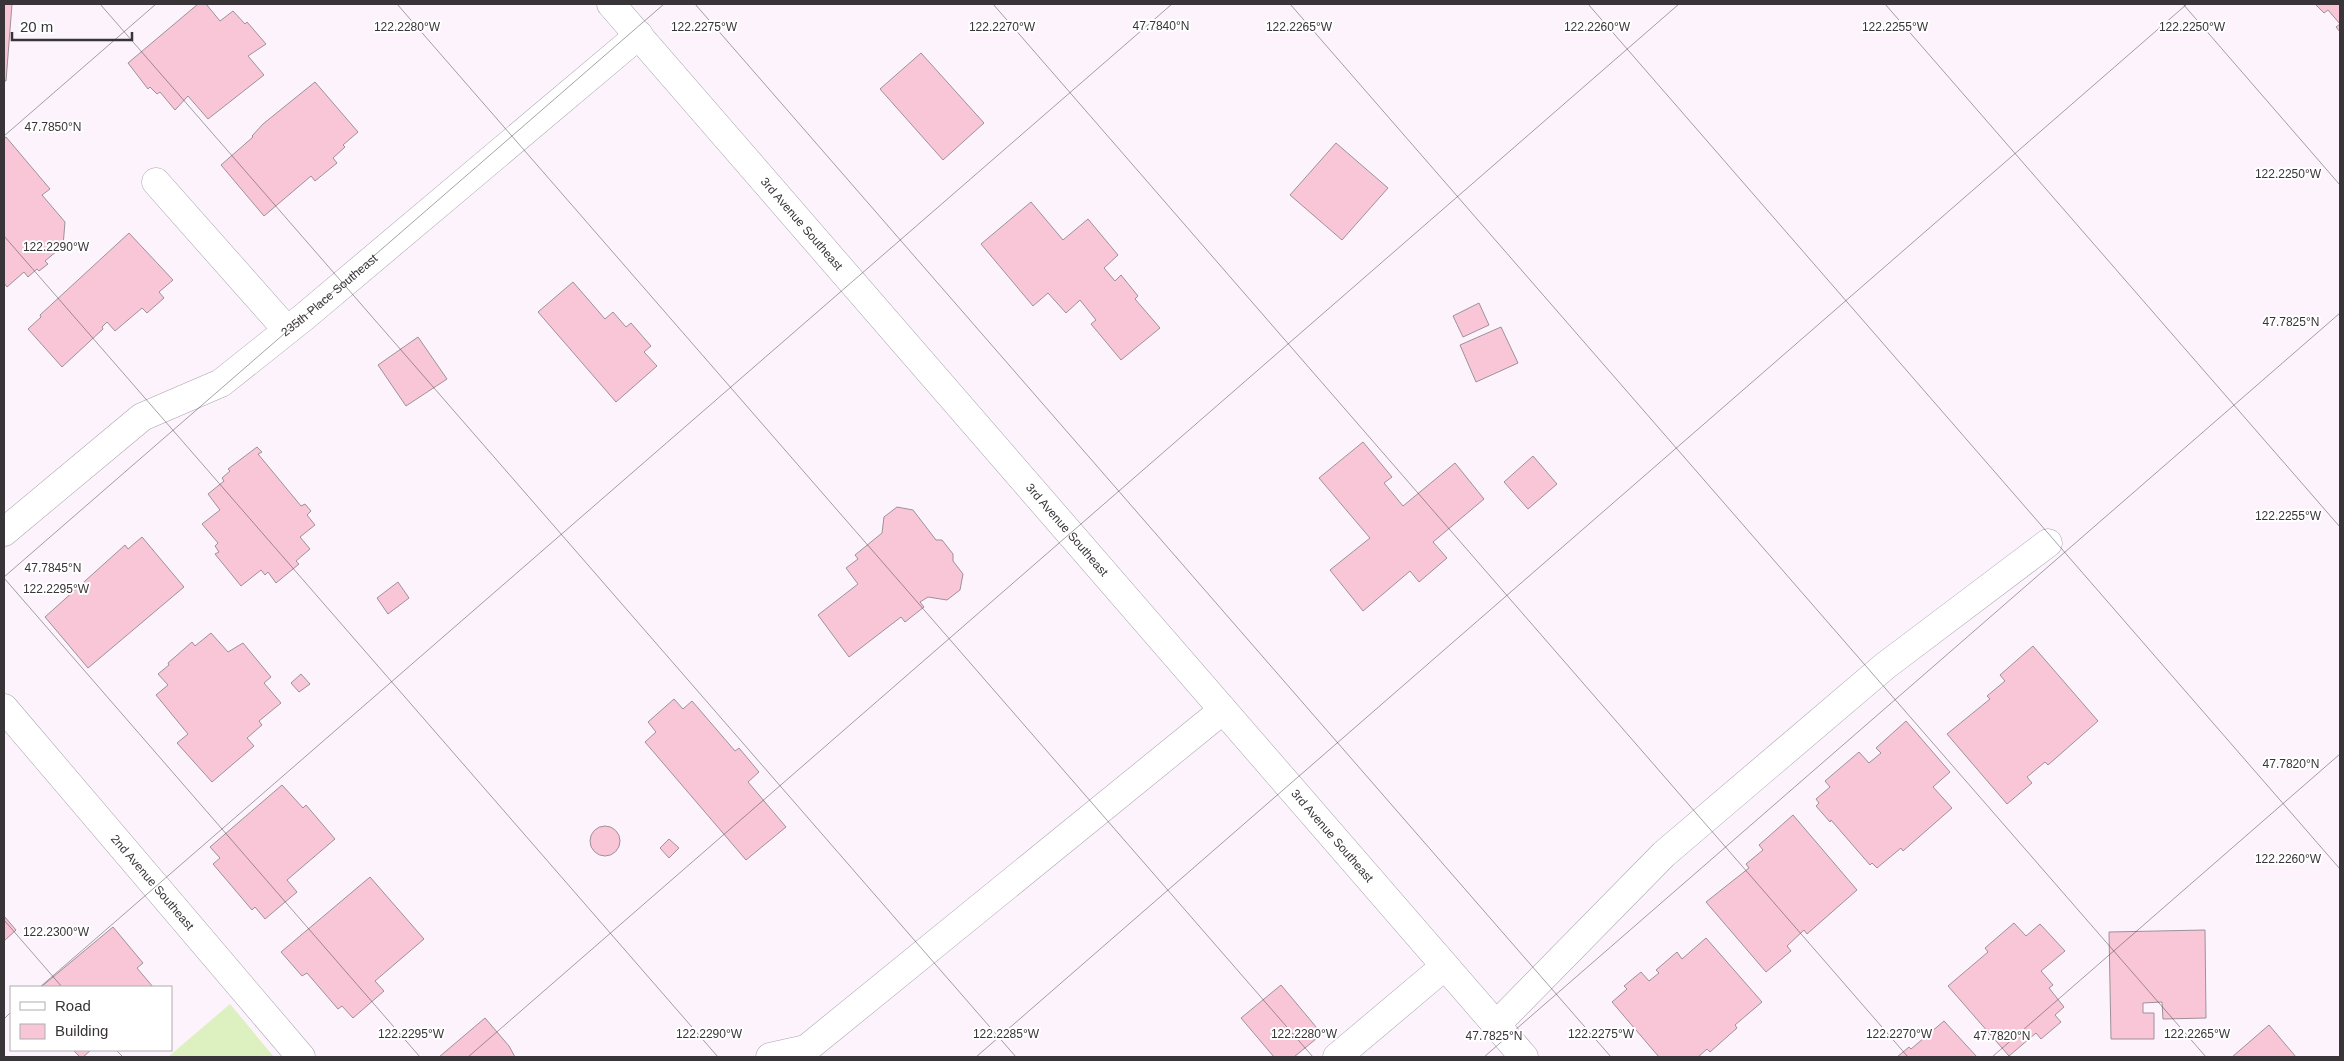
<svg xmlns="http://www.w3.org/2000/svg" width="2344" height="1061" font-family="Helvetica,sans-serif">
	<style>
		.green { fill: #dcf1bf }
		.building { fill: #f9c6d8; stroke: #9e9196 }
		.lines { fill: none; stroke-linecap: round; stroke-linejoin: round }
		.minor-casing { stroke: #aba3ad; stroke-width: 29 }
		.minor { stroke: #fff; stroke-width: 28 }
		.ticks { fill: none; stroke: #383438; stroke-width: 1; stroke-opacity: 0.45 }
		.labels { text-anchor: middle; stroke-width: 4; stroke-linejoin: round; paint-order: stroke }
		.street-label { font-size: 12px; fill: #383438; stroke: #fff }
		.ticks-label { font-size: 12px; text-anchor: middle; fill: #383438; stroke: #fff; stroke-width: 4; stroke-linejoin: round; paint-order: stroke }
	</style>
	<rect width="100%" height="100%" fill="#fcf3fd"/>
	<path class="green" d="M230,1004L274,1057H168Z"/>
	<path class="building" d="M4,4H12L6,81H4Z
		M198,4H206L220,21L233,11L245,24L247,22L266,44L248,56L264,75L208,119L188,96L175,110L160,92L157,94L150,87L148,89L128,63Z
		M2315,4H2340V32L2336,27L2340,24L2328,10L2324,13Z
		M921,53L984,123L943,160L880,89Z
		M315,82L358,132L343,145L345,147L333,158L337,163L315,181L311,176L264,216L221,165L253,137L252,136L263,124Z
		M6,137L50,189L42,195L65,222L63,246L45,261L48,264L39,271L37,269L28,277L24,272L7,287L4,283V138Z
		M1336,143L1388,188L1342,240L1290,195Z
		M1031,202L1063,240L1088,219L1118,255L1104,268L1115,281L1121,275L1138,296L1135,299L1160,328L1121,360L1091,324L1096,320L1080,300L1066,313L1048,293L1033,306L981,244Z
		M129,233L173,280L159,292L164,298L147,313L142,308L115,331L107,322L102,327L103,329L62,367L28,329L41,317L40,315Z
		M573,282L605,319L613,312L626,327L631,323L651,346L644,352L657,366L616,402L538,312Z
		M1479,303L1489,325L1463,337L1453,316Z
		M1501,327L1518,363L1476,382L1460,345Z
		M418,337L447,379L406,406L378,365Z
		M1363,442L1392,477L1384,483L1403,506L1455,463L1484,499L1433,542L1447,558L1419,582L1410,571L1363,611L1330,570L1370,538L1319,478Z
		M257,447L262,452L258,454L301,506L305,504L311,511L307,515L315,525L300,537L310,549L296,561L299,564L276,583L268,572L265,575L261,570L241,586L215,554L219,552L215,546L218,543L202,524L220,510L208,494L224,481L222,478L230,471L228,469Z
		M1533,456L1557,484L1528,509L1504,482Z
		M897,507L913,510L936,540H942L953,554V561L963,574L960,590L947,600L928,597L920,602L924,607L905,622L901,617L849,657L818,615L858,584L846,568L858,559L855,555L882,533L884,517Z
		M142,537L184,587L88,668L45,617L125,545L128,549Z
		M398,582L409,598L388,614L377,598Z
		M211,633L228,652L243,643L271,677L264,683L281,703L259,721L262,725L247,738L254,746L212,782L177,743L188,734L156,695L168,685L158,674L169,665L168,663L192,642L195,646Z
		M2033,646L2098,721L2048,765L2045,762L2027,777L2032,783L2007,804L1947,734L1990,699L1987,696L2005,681L2000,675Z
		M301,674L310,684L299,692L291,683Z
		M674,699L683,709L692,701L735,751L739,748L759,772L748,782L786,827L746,860L645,742L656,732L648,722Z
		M1906,721L1950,772L1933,787L1952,808L1903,851L1901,848L1877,868L1872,863L1870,865L1831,820L1830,822L1816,806L1819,803L1816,799L1830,787L1825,781L1859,752L1869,763L1881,753L1876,748Z
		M282,785L303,808L306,805L335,839L287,880L297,892L265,919L255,907L252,910L213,864L220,858L210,847Z
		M1793,815L1857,890L1807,934L1804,930L1787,946L1791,951L1766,972L1706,902L1749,868L1746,864L1763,850L1759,845Z
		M590 841a15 15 0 1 1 30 0a15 15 0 1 1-30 0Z
		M669,839L679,848L669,858L660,848Z
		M370,877L424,939L375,981L384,991L353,1018L342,1006L338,1009L307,973L302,976L281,952Z
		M4,916L16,930L4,941Z
		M2014,923L2026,936L2040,924L2065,951L2041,971L2053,985L2049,988L2064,1007L2055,1015L2061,1022L2041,1039L2036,1033L2009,1056L1948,986L1988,952L1985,948Z
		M113,927L143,963L137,968L153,987H41Z
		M2205,930L2206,1018L2163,1019L2162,1002L2143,1003V1013H2154V1039H2111L2109,932Z
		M1706,938L1762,1002L1735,1025L1737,1028L1710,1052L1707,1049L1698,1057H1659L1612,1002L1627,989L1624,986L1641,972L1649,981L1659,973L1656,970L1677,952L1682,959Z
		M1281,985L1322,1034L1294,1057H1274L1241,1018Z
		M485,1018L509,1046L515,1057H439Z
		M1944,1021L1977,1057H1897L1909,1047L1911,1049Z
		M2269,1025L2296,1057H2232Z
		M73,1050H91L83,1057H80Z"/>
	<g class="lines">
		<defs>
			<g id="minor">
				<path id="s1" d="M611,4L1524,1057"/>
				<path d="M156,182L287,330"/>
				<path id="s2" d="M4,532L142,417L221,383L304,317L639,35"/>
				<path id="s3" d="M4,708L301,1057"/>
				<path d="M1496,1025L1664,854L1885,666L2048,543"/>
				<path d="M770,1057L806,1049L1223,710"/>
				<path d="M1337,1057L1445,966"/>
			</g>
		</defs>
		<use href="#minor" class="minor-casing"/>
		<use href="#minor" class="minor"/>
	</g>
	<path class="ticks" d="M100,4L1016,1057M397,4L1313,1057M695,4L1611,1057M993,4L1908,1057M1290,4L2206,1057M1588,4L2340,869M1885,4L2340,527M2183,4L2340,185M4,136L156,4M4,236L718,1057M4,577L664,4M4,578L420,1057M4,920L62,987M40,987L1172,4M4,1019L11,1012M116,1050L123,1057M468,1057L1679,4M976,1057L2187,4M1484,1057L2340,313M1992,1057L2340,754"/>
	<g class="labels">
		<g class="street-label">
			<text dy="4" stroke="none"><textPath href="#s1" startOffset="291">3rd Avenue Southeast</textPath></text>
			<text dy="4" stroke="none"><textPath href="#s2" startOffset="405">235th Place Southeast</textPath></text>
			<text dy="4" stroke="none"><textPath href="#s1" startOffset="696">3rd Avenue Southeast</textPath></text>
			<text dy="4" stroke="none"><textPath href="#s1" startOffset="1101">3rd Avenue Southeast</textPath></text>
			<text dy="4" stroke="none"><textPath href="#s3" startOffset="229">2nd Avenue Southeast</textPath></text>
		</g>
	</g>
	<g class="ticks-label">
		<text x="1161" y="30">47.7840°N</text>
		<text x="2192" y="31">122.2250°W</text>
		<text x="407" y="31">122.2280°W</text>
		<text x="704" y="31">122.2275°W</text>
		<text x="1002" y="31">122.2270°W</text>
		<text x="1299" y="31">122.2265°W</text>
		<text x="1597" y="31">122.2260°W</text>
		<text x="1895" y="31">122.2255°W</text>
		<text x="53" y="131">47.7850°N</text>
		<text x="2288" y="178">122.2250°W</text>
		<text x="56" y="251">122.2290°W</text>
		<text x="2291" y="326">47.7825°N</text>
		<text x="2288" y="520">122.2255°W</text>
		<text x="53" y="572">47.7845°N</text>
		<text x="56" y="593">122.2295°W</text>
		<text x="2291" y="768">47.7820°N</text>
		<text x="2288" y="863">122.2260°W</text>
		<text x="56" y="936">122.2300°W</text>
		<text x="411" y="1038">122.2295°W</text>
		<text x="709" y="1038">122.2290°W</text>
		<text x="1006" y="1038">122.2285°W</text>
		<text x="1304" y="1038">122.2280°W</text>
		<text x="1601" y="1038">122.2275°W</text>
		<text x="1899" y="1038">122.2270°W</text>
		<text x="2197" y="1038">122.2265°W</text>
		<text x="1494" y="1040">47.7825°N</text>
		<text x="2002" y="1040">47.7820°N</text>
	</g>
	<rect width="2344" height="1061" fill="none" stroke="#383438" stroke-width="10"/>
	<rect x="10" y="986" width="162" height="65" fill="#ffffff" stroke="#afaeaf"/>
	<rect x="20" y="1002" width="25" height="8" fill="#ffffff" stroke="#afaeaf"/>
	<text x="55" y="1011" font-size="15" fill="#383438">Road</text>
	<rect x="20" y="1024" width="25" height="15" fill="#f9c6d8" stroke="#afaeaf"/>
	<text x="55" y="1036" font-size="15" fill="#383438">Building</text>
	<path d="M12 32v8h120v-8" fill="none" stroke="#383438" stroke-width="2.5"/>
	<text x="20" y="32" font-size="15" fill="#383438" stroke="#ffffff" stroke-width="4" paint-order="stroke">20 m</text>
</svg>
